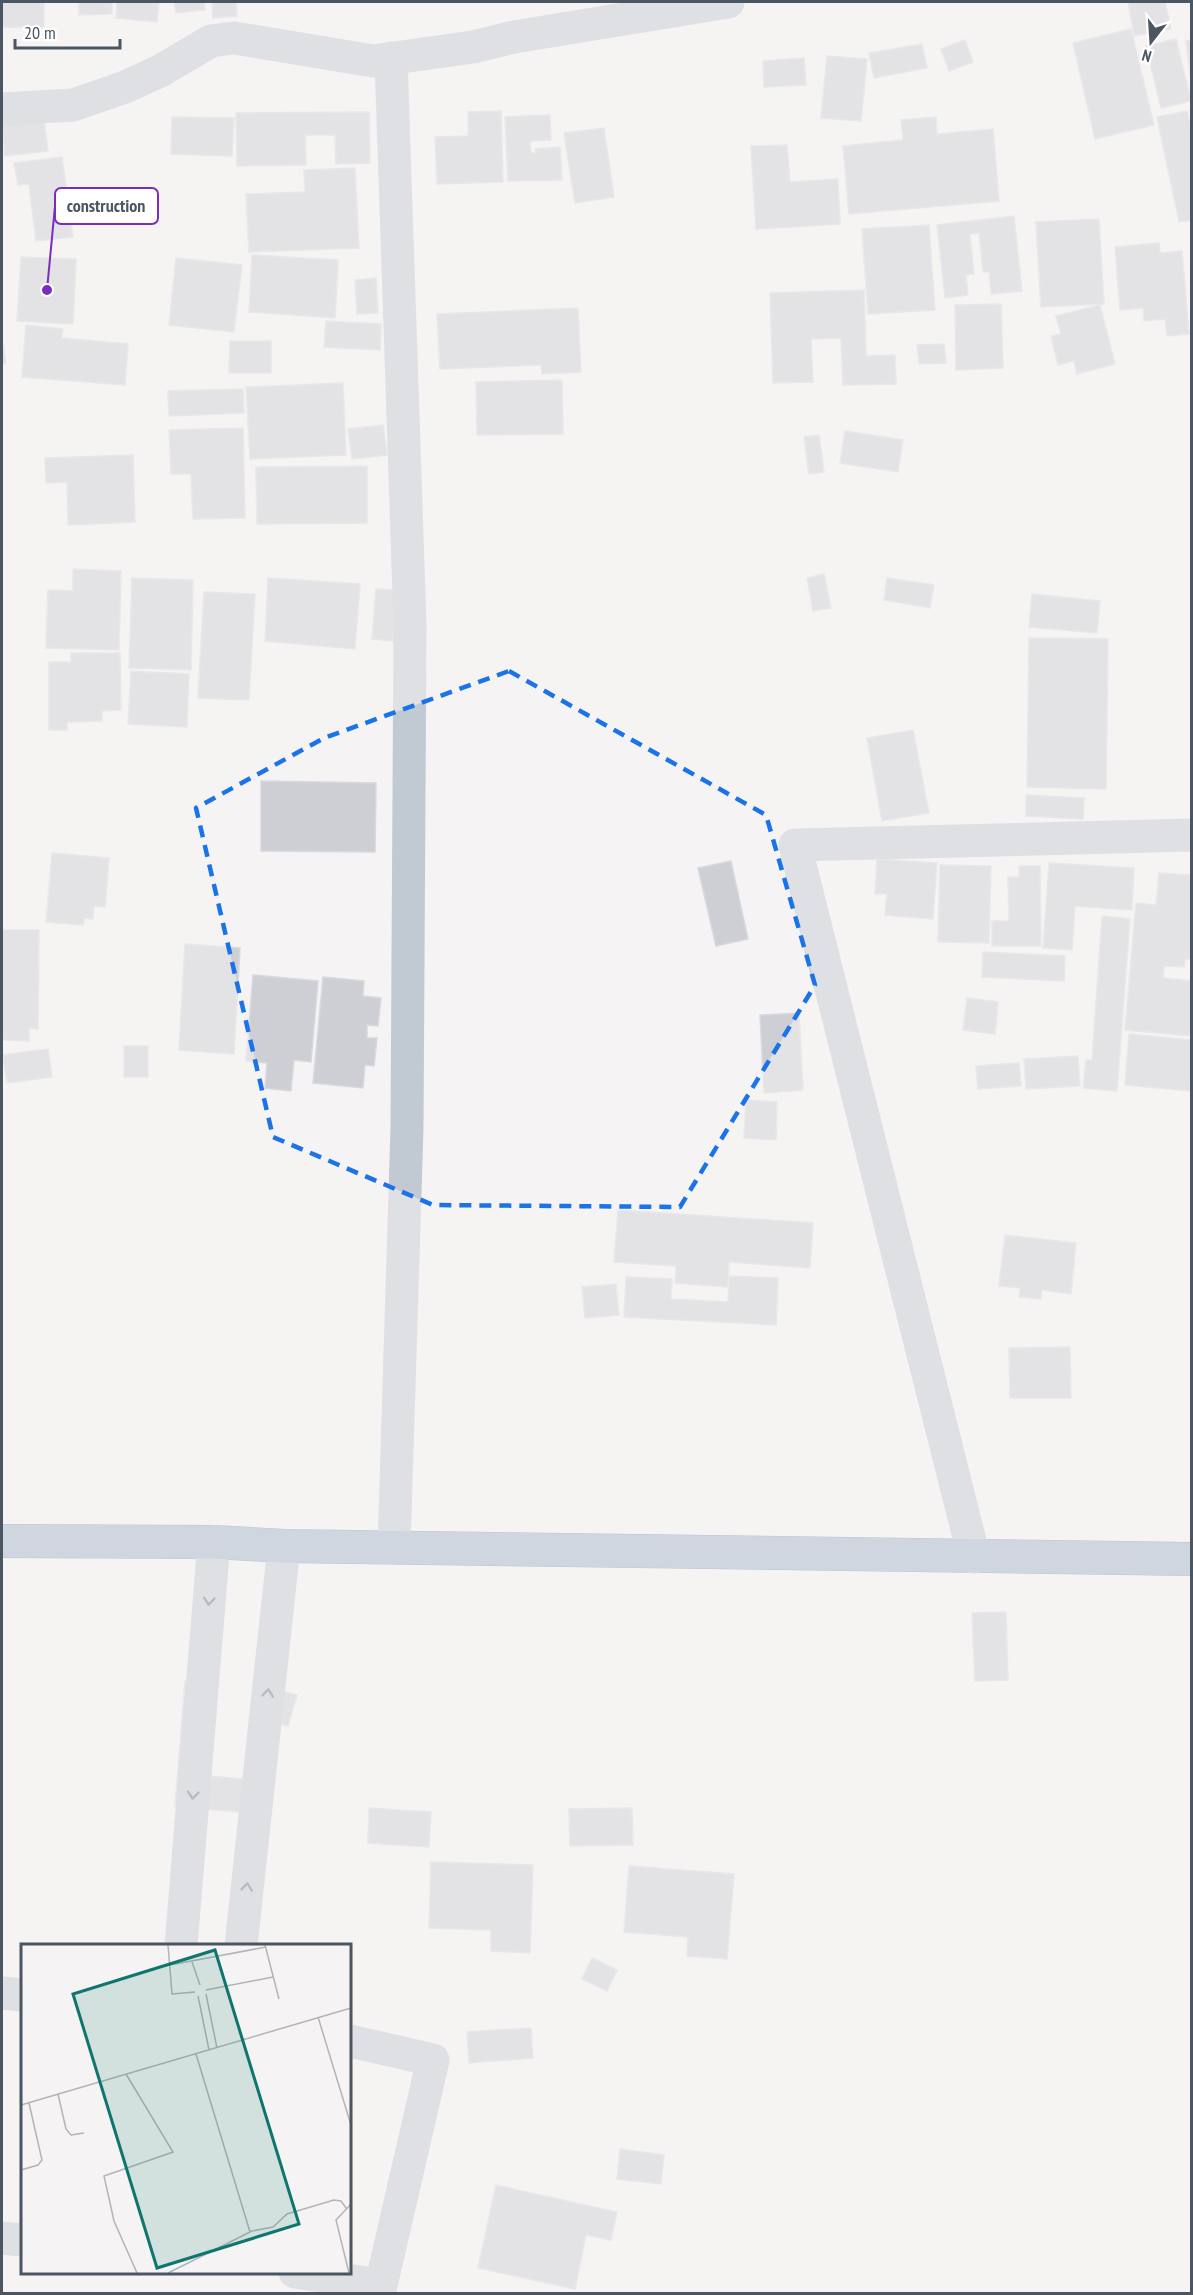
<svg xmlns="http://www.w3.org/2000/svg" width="1193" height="2295" font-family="'PT Sans Narrow',sans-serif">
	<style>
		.building { fill: #cdcfd5; stroke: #d7d9de; stroke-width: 1.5 }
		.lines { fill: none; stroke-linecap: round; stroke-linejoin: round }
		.trunk-casing { stroke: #7690ad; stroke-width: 34 }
		.minor { stroke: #c1cad2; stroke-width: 33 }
		.trunk { stroke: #9fb4c9; stroke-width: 33 }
		.oneway { stroke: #6e7983 }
		.marked { fill: none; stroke: #1a73e8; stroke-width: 4.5; stroke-dasharray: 12 8; stroke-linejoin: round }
		.inset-road { fill: none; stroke: #b1b4b9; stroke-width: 1.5 }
		.view { fill: #0f766e; fill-opacity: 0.15; stroke: #0f766e; stroke-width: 3 }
		.inset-edge { fill: none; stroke: #4a5661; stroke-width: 3 }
		.leader { fill: none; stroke: #7b2cbf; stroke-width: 2 }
		.callout-dot { fill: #7b2cbf; stroke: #fff; stroke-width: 2 }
		.callout { fill: #fff; stroke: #7b2cbf; stroke-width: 2 }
		.callout-label { font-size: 18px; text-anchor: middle; font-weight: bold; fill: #4a5661 }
	</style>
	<rect width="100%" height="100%" fill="#f5f3f3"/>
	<path class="building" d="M2,2H44V28L2,27Z
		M79,2H112V14L79,15Z
		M117,2H159L157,22L116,18Z
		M174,2H204L205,10L176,13Z
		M212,2H236L237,16L213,18Z
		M1128,2H1165L1171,29L1134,36Z
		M1131,29L1154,125L1095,139L1073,43Z
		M1176,39L1191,101L1161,108L1146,46Z
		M965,40L973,62L949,71L941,49Z
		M1192,40V88L1186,41Z
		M922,44L927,68L874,78L869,53Z
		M827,56L867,59L861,121L821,118Z
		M804,58L806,85L764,87L763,61Z
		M501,111L503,182L437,184L435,137L468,136V112Z
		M1187,111L1192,130V220L1179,222L1157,117Z
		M43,112L48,151L5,156L2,117Z
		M369,112L370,163L336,164L335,135H305L306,165L237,166L236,113Z
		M550,115L551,140L530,141L531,153H536L535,149L560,147L562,180L508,181L505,117Z
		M172,117L234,118L232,156L171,154Z
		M936,117L937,134L993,129L999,201L849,214L843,146L903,140L901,120Z
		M604,128L614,197L575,203L564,133Z
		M787,145L790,182L838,179L840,224L756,229L751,146Z
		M62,157L73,237L36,241L29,184L18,185L14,163Z
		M355,168L359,248L249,252L246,194L305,192L304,170Z
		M1014,216L1022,291L991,294L989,272H983L979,233L970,234L974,274L966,275L968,295L945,298L937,225Z
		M1099,219L1104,304L1041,307L1036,222Z
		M929,225L935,310L868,314L862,229Z
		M1159,243L1160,253L1182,251L1189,334L1167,336L1165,319L1144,321L1143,308L1120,310L1115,247Z
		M252,255L338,260L335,318L249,312Z
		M21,257L76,259L73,324L17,321Z
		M176,258L242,265L234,332L169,325Z
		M376,278L378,313L357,314L355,280Z
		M864,290L866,356L895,355L896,384L843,385L841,338L811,339L813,382L773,383L770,293Z
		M1001,304L1003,368L956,370L955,305Z
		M1100,305L1115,364L1077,374L1074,361L1058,365L1051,336L1061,334L1056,316Z
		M578,308L581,372L542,374L541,365L440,369L437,314Z
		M326,321L381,324L380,350L324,347Z
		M26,325L63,329L62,338L128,344L125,385L22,377Z
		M2,339L6,363L2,364Z
		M230,341H271V373H229Z
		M944,344L946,363L919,364L917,345Z
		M562,380L563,434L477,435L476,382Z
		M343,383L346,455L250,459L246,387Z
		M243,389L244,413L169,416L168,391Z
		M383,425L387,455L352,459L348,429Z
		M243,428L245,518L193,519L191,474H171L169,430Z
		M845,431L903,440L898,472L840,463Z
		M819,435L824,472L809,474L804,437Z
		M133,455L135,522L68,525L67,482L46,483L45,458Z
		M367,466V523L257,524L256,467Z
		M73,569L121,571L119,650L46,648L48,590L73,591Z
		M824,574L831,608L813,611L807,578Z
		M132,578L193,580L191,670L129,668Z
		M268,578L360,584L355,649L265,641Z
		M887,578L934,585L930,608L884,600Z
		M376,589L396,590L393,641L372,639Z
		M204,592L255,594L249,700L198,698Z
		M1032,594L1100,601L1097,633L1029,627Z
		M1029,638L1108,639L1106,789L1027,787Z
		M71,653H120L121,710L102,711V721L67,722V730H49V662H71Z
		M131,671L189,674L187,727L128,724Z
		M913,730L929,813L882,821L867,738Z
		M261,781L376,783L375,852L261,851Z
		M1026,795L1084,798L1083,819L1026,816Z
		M52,853L109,858L105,907L94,906L93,919L84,918L83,925L46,922Z
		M877,859L937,863L933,919L885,915L887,894H875Z
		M731,861L748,939L716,946L698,868Z
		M1049,863L1134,868L1132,910L1075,906L1072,950L1043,948Z
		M940,865L991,866L989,943L938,942Z
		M1019,866H1040L1041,946H992V921H1009L1008,877H1019Z
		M1159,873L1192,875V959H1185L1184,967L1164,966L1163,978L1192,981L1191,1036L1125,1030L1136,903L1156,905Z
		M1102,916L1130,919L1117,1091L1083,1088L1086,1060H1092Z
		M2,930H39L38,1029L29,1028V1041L2,1040Z
		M185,944L240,948L234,1054L179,1050Z
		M983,952L1065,956L1064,981L982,977Z
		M253,975L318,981L311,1062L294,1060L291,1091L265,1088L267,1063L246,1061Z
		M323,977L364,981L363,996L381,998L378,1026L367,1025V1038H377L374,1066L365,1065L363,1088L313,1083Z
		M967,998L998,1002L995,1034L963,1030Z
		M799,1013L803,1090L764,1093L760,1015Z
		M1129,1034L1192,1040L1190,1091L1125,1085Z
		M124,1046H148V1077H124Z
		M48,1049L52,1077L7,1083L3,1055Z
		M1078,1056L1080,1086L1026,1089L1024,1059Z
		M1019,1063L1021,1086L978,1089L976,1066Z
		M746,1100L777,1102L776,1140L744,1138Z
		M618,1210L813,1223L810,1268L729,1262L728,1287L675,1283L676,1266L614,1262Z
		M1005,1235L1076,1243L1071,1294L1042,1290L1041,1299L1019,1297L1020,1288L999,1286Z
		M729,1276L778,1278L776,1325L624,1317L626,1277L672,1279L671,1299L728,1302Z
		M616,1284L619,1315L585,1318L582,1287Z
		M1070,1347L1071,1398H1010L1009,1348Z
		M1006,1612L1008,1680L975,1681L972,1613Z
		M185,1681L217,1684L209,1776L256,1780L253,1813L175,1807Z
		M277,1690L297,1695L288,1726L269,1721Z
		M369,1808L431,1812L429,1847L368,1843Z
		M632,1808L633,1845L570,1846L569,1809Z
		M431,1862L533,1865L530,1953L491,1951V1930L429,1928Z
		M629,1866L734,1874L727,1959L687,1956L688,1937L624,1932Z
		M592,1958L617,1970L607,1991L582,1979Z
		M531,2028L533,2058L469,2063L467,2032Z
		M620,2149L664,2155L661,2184L617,2179Z
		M496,2185L617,2212L611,2240L586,2235L575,2289L478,2268Z"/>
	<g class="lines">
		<defs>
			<path id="trunk" d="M2,1541L214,1542L284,1546L1192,1559"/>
		</defs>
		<use href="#trunk" class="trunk-casing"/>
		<path class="minor" d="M391,58L410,625L407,1128L394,1548
			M2,109L73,105L125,87L160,71L211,41L234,38L373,61L473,47L514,37L728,2
			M974,1557L795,845L1192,835
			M181,1946L214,1542
			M241,1946L284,1546
			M2,1993L22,1995
			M350,2041L433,2060L379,2294
			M2,2238L22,2240
			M295,2272L380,2285"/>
		<use href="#trunk" class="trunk"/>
	</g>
	<defs><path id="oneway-chevron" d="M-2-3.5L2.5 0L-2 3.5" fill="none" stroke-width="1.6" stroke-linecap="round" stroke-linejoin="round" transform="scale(1.5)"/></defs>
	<g class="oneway">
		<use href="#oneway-chevron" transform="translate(209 1601) rotate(95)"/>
		<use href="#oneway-chevron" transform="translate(268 1693) rotate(-84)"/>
		<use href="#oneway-chevron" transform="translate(193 1795) rotate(95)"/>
		<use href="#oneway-chevron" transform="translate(247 1887) rotate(-84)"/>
	</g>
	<path d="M0 0H1193V2295H0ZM509,671L766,815L815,985L680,1207L433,1205L273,1137L196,808L324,738Z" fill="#f5f3f3" fill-opacity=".55" fill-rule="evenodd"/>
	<path class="marked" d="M509,671L766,815L815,985L680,1207L433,1205L273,1137L196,808L324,738Z"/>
	<g transform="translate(21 1944)">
		<rect width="330" height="330" fill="#f5f3f3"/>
		<path class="inset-road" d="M147,1L151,50L174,48M244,1L258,55M171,18L179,41M149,21L245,3M185,46L252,33M185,50L196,104M177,52L188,106M297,73L330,181M175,110L229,288M105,130L152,208L83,232L93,277L116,329M37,150L45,185L50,191L63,189M0,161L330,64M0,226L17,221L21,216L8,159M147,329L231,287L252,283L266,270L313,256L320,257L325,264M328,329L315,276L330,260"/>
		<path class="view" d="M194,6L278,280L136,324L52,50Z"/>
		<rect width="330" height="330" class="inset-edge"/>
	</g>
	<path class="leader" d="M47 290L55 206"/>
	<circle class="callout-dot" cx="47" cy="290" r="6"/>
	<rect class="callout" x="55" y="188" width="103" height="36" rx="6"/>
	<g class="callout-label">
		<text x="106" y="212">construction</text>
	</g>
	<rect width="1193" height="2295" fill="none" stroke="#4a5661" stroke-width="6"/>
	<g transform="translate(1151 42) rotate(197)" stroke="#ffffff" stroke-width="4.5" paint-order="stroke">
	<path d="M0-4.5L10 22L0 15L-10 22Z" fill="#4a5661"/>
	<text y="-9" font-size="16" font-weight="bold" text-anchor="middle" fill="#4a5661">N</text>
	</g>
	<path d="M15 39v9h105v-9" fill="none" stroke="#4a5661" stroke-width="3"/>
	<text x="24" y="39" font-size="18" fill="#4a5661" stroke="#ffffff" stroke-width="4.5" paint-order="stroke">20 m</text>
</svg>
